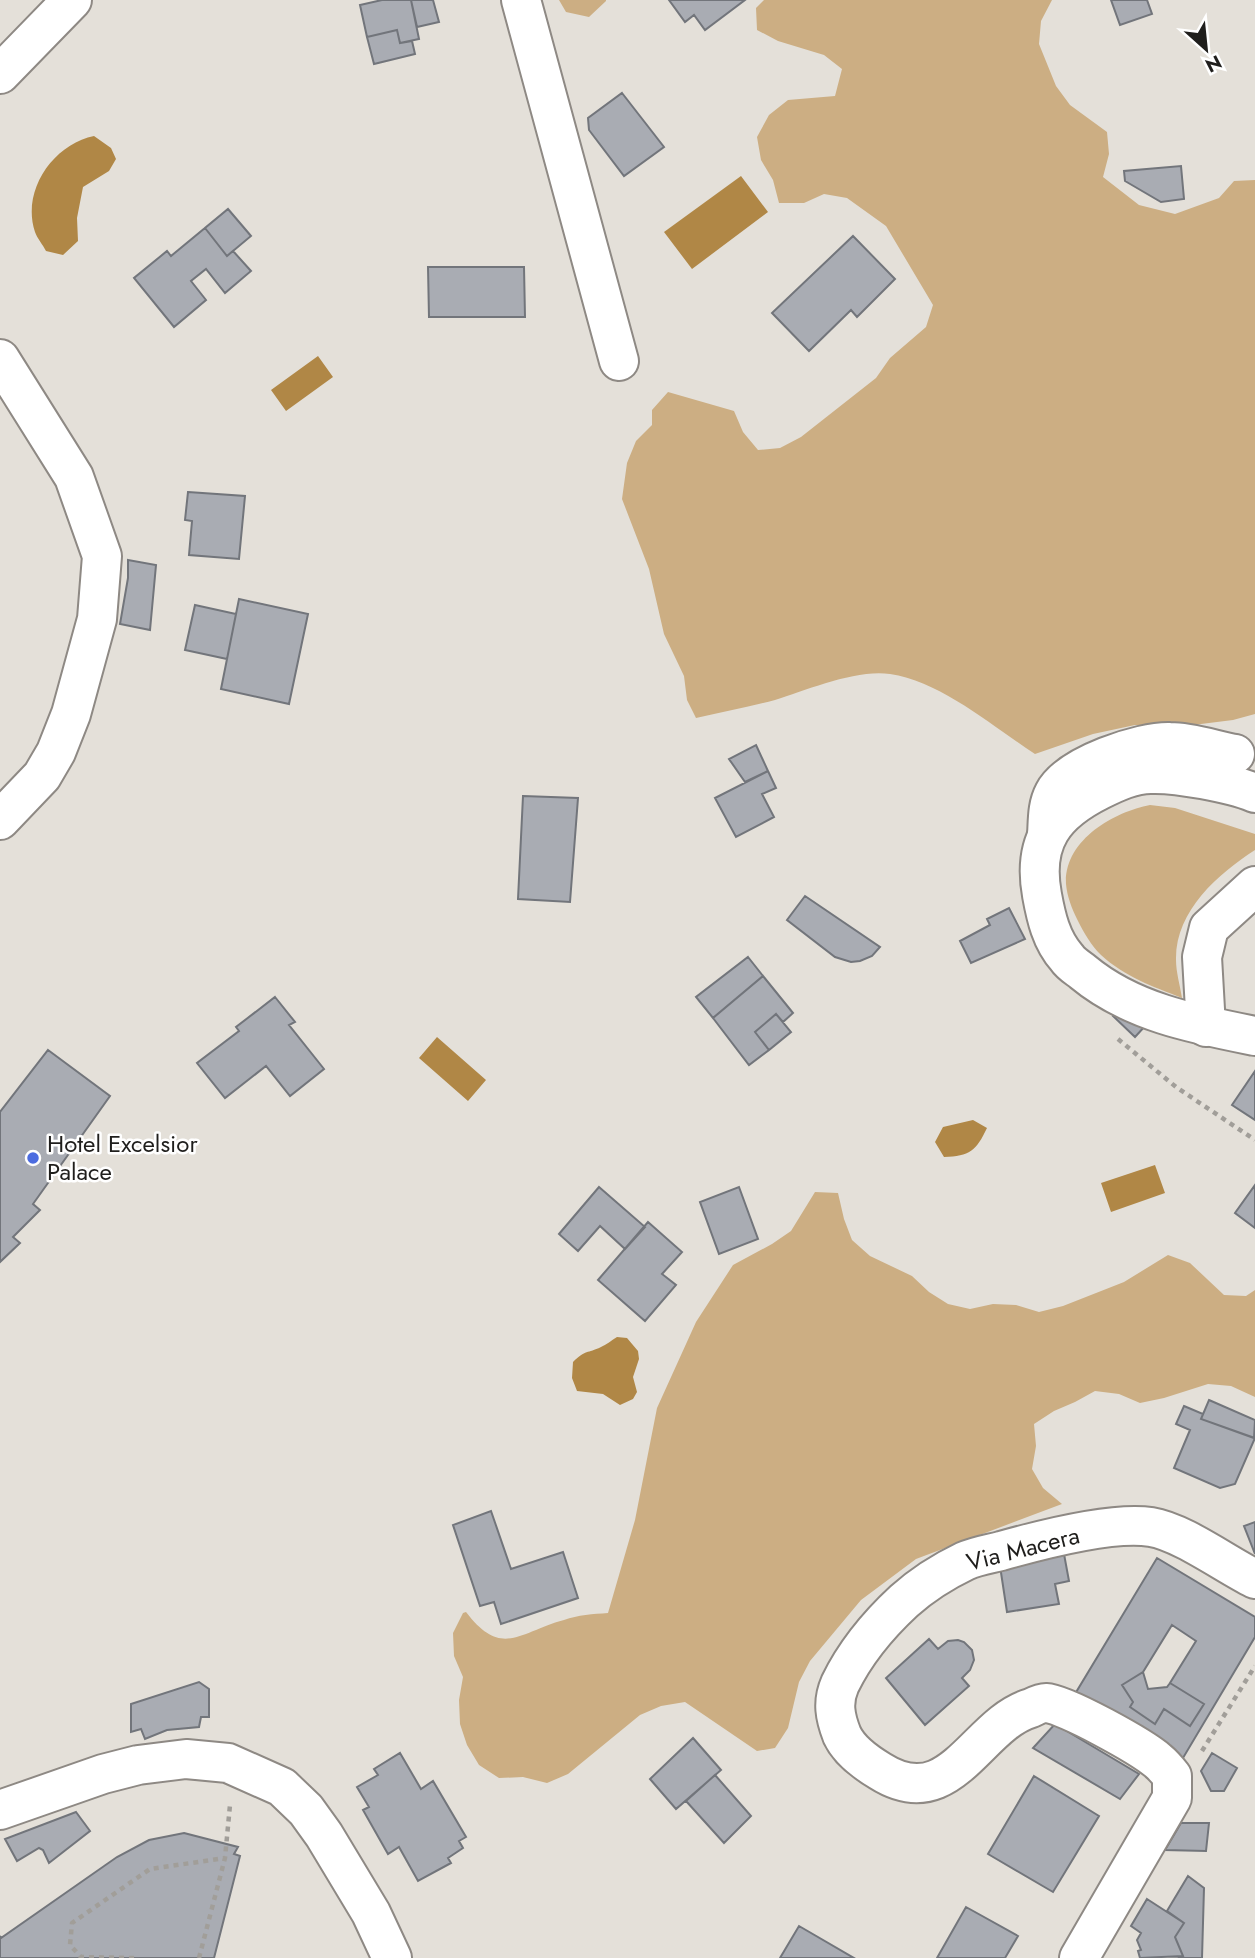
<svg xmlns="http://www.w3.org/2000/svg" width="1255" height="1958" font-family="Jost,sans-serif">
	<style>
		.green { fill: #ccae83 }
		.water { fill: #b08746 }
		.building { fill: #a9acb3; stroke: #72757b; stroke-width: 2; fill-rule: evenodd }
		.lines { fill: none; stroke-linecap: round; stroke-linejoin: round }
		.minor-casing { stroke: #8e8984; stroke-width: 42 }
		.major-casing { stroke: #8e8984; stroke-width: 42 }
		.path { stroke: #a19e99; stroke-width: 4.5; stroke-dasharray: 5 5; stroke-linecap: butt }
		.minor { stroke: #fff; stroke-width: 38 }
		.major { stroke: #fff; stroke-width: 38 }
		.poi-dot { fill: #4c6ce0; stroke: #fff; stroke-width: 2.5 }
		.labels { text-anchor: middle; stroke-width: 5; stroke-linejoin: round; paint-order: stroke }
		.poi-label { font-size: 24px; fill: #1f1e1c; stroke: #fff; text-anchor: start }
		.street-label { font-size: 24px; fill: #1f1e1c; stroke: #fff }
	</style>
	<rect width="100%" height="100%" fill="#e4e0d9"/>
	<path class="green" d="M559,0H606V1L589,17L566,12Z
		M764,0H1052L1041,21L1039,44L1056,86L1070,105L1107,132L1109,154L1103,177L1139,205L1175,214L1219,198L1234,181L1255,180V714L1233,720L1185,726L1135,725L1093,734L1035,754C992,726 942,682 890,674C856,669 807,690 775,700C749,707 722,712 696,718L687,700L684,676L664,634L649,569L622,499L627,463L636,441L652,425V410L668,392L734,411L743,432L758,450L780,448L801,437L876,378L890,358L926,327L933,305L886,226L847,198L824,194L804,203H779L773,180L761,160L757,137L769,115L788,100L835,96L842,69L824,55L778,41L757,30L756,8Z
		M1150,805L1175,808L1255,834V850C1218,874 1175,911 1176,960C1176,972 1180,985 1182,998C1152,986 1125,977 1101,955C1091,945 1084,933 1077,919C1072,909 1067,896 1066,884C1064,840 1114,812 1150,805Z
		M815,1192L838,1193L844,1219L852,1240L870,1256L912,1276L929,1292L948,1304L970,1309L993,1304L1016,1305L1039,1312L1063,1306L1124,1282L1168,1255L1190,1263L1224,1295L1246,1296L1255,1290V1397L1231,1386L1208,1384L1164,1398L1140,1403L1119,1394L1095,1391L1075,1402L1054,1411L1034,1424L1036,1446L1032,1469L1043,1488L1062,1504L916,1559L861,1600L810,1661L799,1682L788,1728L775,1748L757,1751L685,1702L661,1706L640,1715L568,1774L547,1783L523,1777L499,1778L479,1765L467,1745L460,1724L459,1700L463,1677L454,1656L453,1633L463,1613L466,1612C502,1659 519,1632 564,1620C578,1615 593,1614 608,1613L635,1520L657,1408L696,1322L733,1265L772,1244L791,1231Z"/>
	<path class="water" d="M94,136L111,148L116,159L109,171L83,187L77,218L78,241L63,255L46,251C43,245 37,238 35,232C21,190 54,144 94,136Z
		M741,176L768,212L692,269L664,232Z
		M318,356L333,377L286,411L271,390Z
		M437,1037L486,1080L468,1101L419,1058Z
		M973,1120L987,1128C976,1151 970,1156 944,1157L935,1142L943,1127Z
		M1155,1165L1165,1193L1111,1212L1101,1183Z
		M617,1337L627,1338L638,1351L639,1359L633,1377L637,1392L633,1399L620,1405L603,1394L577,1391L572,1378L573,1362C586,1349 587,1354 601,1347C606,1345 612,1340 617,1337Z"/>
	<path class="building" d="M382,0H411L419,39L400,43L397,30L367,37L360,5Z
		M411,0H433L439,22L417,27Z
		M669,0H745L705,30L694,15L685,22Z
		M1111,0H1147L1152,14L1120,25Z
		M397,30L400,43L412,41L415,54L374,64L367,37Z
		M622,93L664,147L624,176L589,130L588,118Z
		M1181,166L1184,199L1161,202L1125,181L1124,171Z
		M228,209L251,236L227,256L205,228Z
		M205,228L227,256L233,251L251,271L225,293L206,269L191,281L206,300L174,327L134,278L167,251L171,256Z
		M853,236L895,279L857,317L851,310L809,351L772,313Z
		M428,267H524L525,317H429Z
		M188,492L245,496L239,559L189,555L192,521L185,520Z
		M128,560L156,565L150,630L120,624L128,578Z
		M239,599L308,614L289,704L221,689Z
		M195,605L236,614L227,659L185,650Z
		M756,745L768,771L745,782L729,759Z
		M768,771L776,788L762,794L774,817L736,837L715,798Z
		M523,796L578,798L570,902L518,899Z
		M805,896L880,947L872,956L860,961L851,962L835,957L787,920Z
		M1009,908L1025,939L971,963L960,941L990,925L987,919Z
		M748,957L763,976L713,1018L696,997Z
		M763,976L793,1013L783,1022L776,1014L755,1032L769,1050L749,1065L713,1018Z
		M275,997L295,1022L289,1025L324,1069L290,1096L266,1066L225,1098L197,1063L239,1031L236,1027Z
		M1124,1004L1146,1025L1135,1037L1113,1016Z
		M776,1014L791,1032L769,1050L755,1032Z
		M48,1050L110,1096L33,1204L40,1210L13,1237L20,1243L0,1262V1112Z
		M1255,1071V1120L1232,1105Z
		M1255,1185V1228L1235,1213Z
		M599,1187L645,1227L625,1249L600,1226L578,1251L559,1234Z
		M739,1187L758,1239L719,1254L700,1202Z
		M648,1222L682,1252L662,1274L676,1285L645,1321L598,1280Z
		M1209,1400L1255,1420L1254,1438L1201,1419Z
		M1184,1406L1203,1414L1201,1419L1255,1438L1235,1484L1220,1488L1174,1468L1190,1430L1176,1424Z
		M491,1511L511,1569L563,1552L578,1598L501,1624L494,1602L480,1606L453,1525Z
		M1255,1522V1554L1244,1526Z
		M1064,1554L1069,1581L1055,1584L1059,1604L1007,1612L1000,1566Z
		M1157,1558L1255,1617V1637L1180,1763L1072,1699ZM1172,1625L1196,1641L1170,1683L1204,1704L1190,1726L1164,1709L1155,1724L1130,1707L1133,1702L1122,1685L1143,1672Z
		M929,1639L938,1649L948,1641L958,1640L964,1642L972,1650L974,1660L970,1670L962,1678L969,1686L925,1725L886,1678Z
		M1143,1672L1148,1689L1167,1687L1170,1683L1204,1704L1190,1726L1164,1709L1155,1724L1130,1707L1133,1702L1122,1685Z
		M199,1682L209,1689V1717H201L199,1727L167,1730L145,1739L141,1729L131,1732V1704Z
		M1055,1724L1139,1774L1120,1799L1033,1748Z
		M693,1738L721,1770L676,1809L650,1779Z
		M400,1753L421,1789L433,1781L466,1837L459,1841L463,1848L448,1858L451,1863L418,1881L399,1847L388,1854L363,1810L369,1807L357,1787L378,1775L374,1769Z
		M1212,1753L1237,1768L1224,1791H1211L1201,1771Z
		M715,1775L751,1816L724,1843L686,1801Z
		M1034,1776L1099,1816L1053,1892L988,1854Z
		M76,1812L90,1831L49,1863L43,1850L39,1848L17,1861L5,1839Z
		M1181,1823H1209L1206,1851L1165,1850Z
		M184,1833L238,1847L234,1854L240,1856L214,1958H0V1936L1,1938L117,1857L149,1840Z
		M1188,1876L1204,1888L1202,1958H1178L1183,1956L1175,1937L1184,1923L1167,1911Z
		M1147,1899L1184,1923L1175,1937L1183,1956L1140,1958L1138,1951L1141,1950L1137,1940L1141,1933L1131,1926Z
		M966,1907L1018,1936L1005,1958H937Z
		M799,1926L854,1958H780Z"/>
	<g class="lines">
		<defs>
			<path id="minor" d="M521,0L619,361
				M1047,835C1048,820 1047,806 1054,793C1068,765 1141,741 1170,742C1191,742 1214,750 1235,754
				M1206,1027L1202,957L1209,928L1255,886
				M1079,1958L1172,1798V1776C1168,1771 1163,1765 1158,1761C1142,1747 1065,1704 1046,1703C1041,1703 1035,1706 1031,1708C976,1724 951,1816 880,1771C865,1762 849,1750 842,1735C835,1717 832,1702 840,1684C856,1651 877,1626 904,1601C923,1584 942,1572 965,1561C976,1556 989,1554 1001,1551C1040,1540 1112,1521 1151,1527C1182,1532 1225,1564 1255,1579"/>
			<path id="major" d="M0,74L72,0
				M0,359L74,477L102,556L97,619L71,714L56,752L42,776L0,820
				M1255,793C1231,783 1176,773 1151,774C1133,774 1116,782 1100,790C1054,813 1032,841 1042,895C1046,917 1051,940 1067,958C1071,964 1078,968 1083,972C1131,1012 1194,1024 1255,1036
				M0,1810L103,1774L138,1765L186,1759L228,1763L282,1787L306,1810L324,1835L371,1913L392,1958"/>
		</defs>
		<use href="#minor" class="minor-casing"/>
		<use href="#major" class="major-casing"/>
		<path class="path" d="M1118,1039L1176,1087L1255,1140
			M1202,1751L1255,1666
			M134,1958L81,1957L70,1945L72,1923L150,1869L225,1858
			M199,1958L225,1858L230,1805"/>
		<use href="#minor" class="minor"/>
		<use href="#major" class="major"/>
	</g>
	<circle class="poi-dot" cx="33" cy="1158" r="7"/>
	<g class="labels">
		<g class="poi-label">
			<text x="47" y="1152">Hotel Excelsior<tspan x="47" dy="28">Palace</tspan></text>
		</g>
		<g class="street-label">
			<text transform="translate(1023 1549) rotate(-14)" y="8">Via Macera</text>
		</g>
	</g>
	<g transform="translate(1206 49) rotate(153)" stroke="#ffffff" stroke-width="5" paint-order="stroke">
	<path d="M0-5L12 26L0 18L-12 26Z" fill="#1f1e1c"/>
	<text y="-10" font-size="19" font-weight="bold" text-anchor="middle" fill="#1f1e1c">N</text>
	</g>
</svg>
